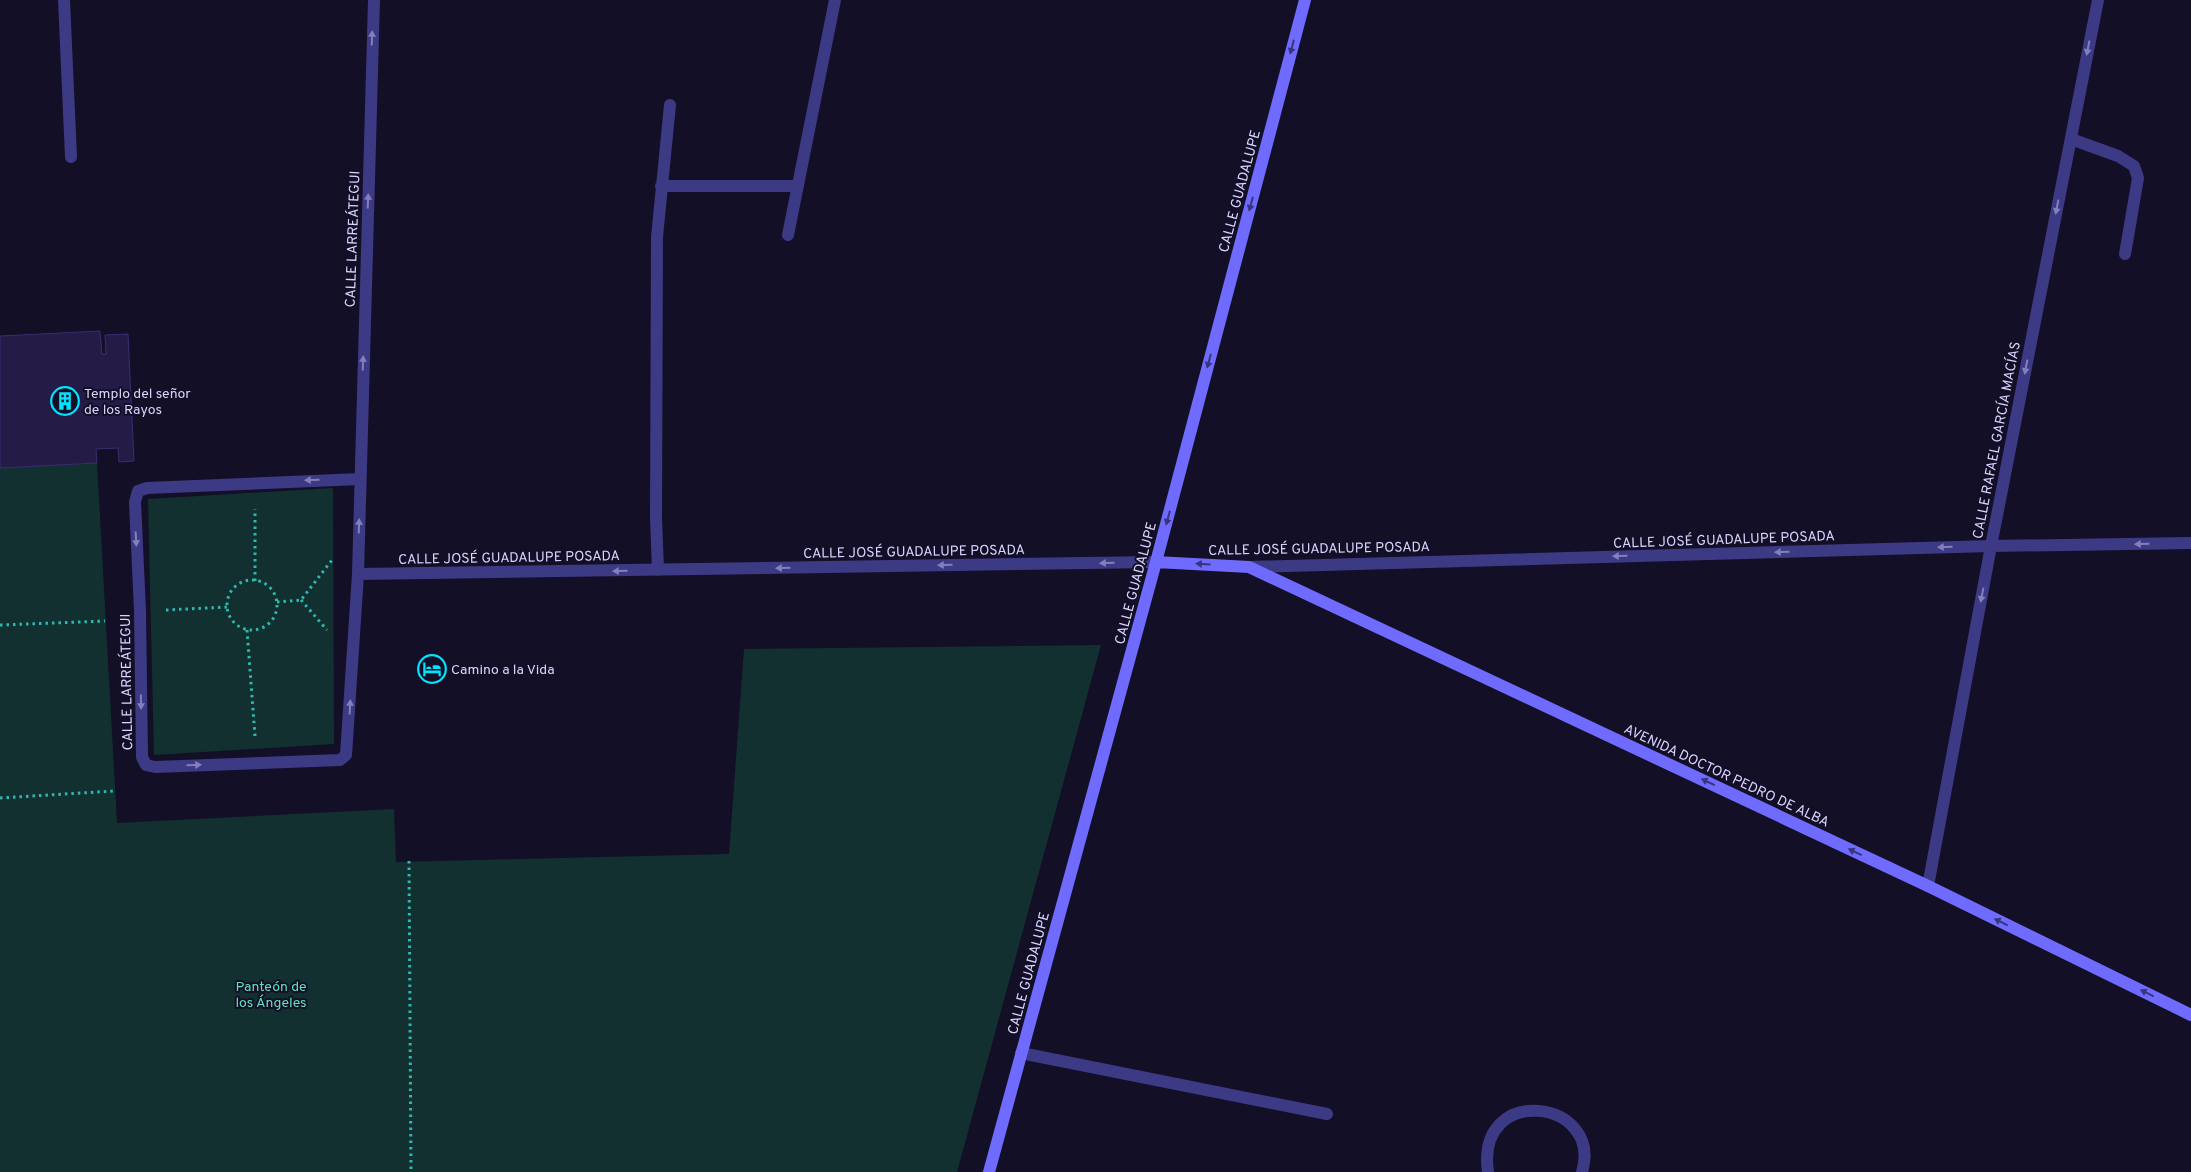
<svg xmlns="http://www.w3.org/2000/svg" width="2191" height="1172" font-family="Overpass,sans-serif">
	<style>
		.green { fill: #12302f }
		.building { fill: #241b47; stroke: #3b2d73 }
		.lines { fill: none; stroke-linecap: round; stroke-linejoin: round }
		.path { stroke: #2fb8b0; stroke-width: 3; stroke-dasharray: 2.5 4; stroke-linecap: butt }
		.lane { stroke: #3d3a85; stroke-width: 12 }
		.street { stroke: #3d3a85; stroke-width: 12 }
		.secondary { stroke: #6f6bff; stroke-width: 12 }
		.oneway { fill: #837fbc }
		.oneway2 { fill: #38347d }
		.labels { text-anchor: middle; stroke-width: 4; stroke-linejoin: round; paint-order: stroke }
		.street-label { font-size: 14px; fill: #d9d4ff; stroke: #130f26 }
		.poi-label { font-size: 14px; fill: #d9d4ff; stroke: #130f26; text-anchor: start }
		.park-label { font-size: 14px; fill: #5fe0c0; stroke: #130f26 }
	</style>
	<rect width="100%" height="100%" fill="#130f26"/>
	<path class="green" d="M97,463L117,823L394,809L396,862L729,854L744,649L1101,645L957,1172H0V468Z
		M333,488L334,744L154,755L148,499Z"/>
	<path class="building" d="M100,331L102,354H106L105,335L128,334L134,461L119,462L118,448L96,449L97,463L0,468V336Z"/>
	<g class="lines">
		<path class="path" d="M227 605a25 25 0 1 1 50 0a25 25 0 1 1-50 0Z
			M255,581V509
			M301,600L327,630
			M277,602L301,600L332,560
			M166,610L228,607
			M0,625L105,621
			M247,630L255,736
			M0,798L114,791
			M409,861L411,1172"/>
		<path class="lane" d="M2071,139L2118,156L2134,166L2138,178L2125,254
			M1021,1053L1327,1114"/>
		<path class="street" d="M64,0L71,157
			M661,186H798
			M788,235L835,0
			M360,479L147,488L138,491L135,502L140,611L142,757L146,765L155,767L340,760L346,755L358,574L374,0
			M1249,567L1991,546L2191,543
			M658,570L656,518L657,237L670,105
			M358,574L1156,562
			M1928,886L1991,546L2098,0
			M1488,1172C1475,1082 1604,1099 1582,1172"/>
		<path class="secondary" d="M1156,562L1249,567L1928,886L2191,1015
			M989,1172L1156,562L1305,0"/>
	</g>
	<defs><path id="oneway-solid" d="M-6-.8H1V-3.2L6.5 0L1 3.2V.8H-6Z" transform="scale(1.25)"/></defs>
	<g class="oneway">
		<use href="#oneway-solid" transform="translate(372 38) rotate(-88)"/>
		<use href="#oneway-solid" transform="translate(2088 48) rotate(101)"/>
		<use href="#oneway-solid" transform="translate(368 201) rotate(-88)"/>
		<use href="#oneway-solid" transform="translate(2057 207) rotate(101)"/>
		<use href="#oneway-solid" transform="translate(363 363) rotate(-88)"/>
		<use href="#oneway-solid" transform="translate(2026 367) rotate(101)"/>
		<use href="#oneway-solid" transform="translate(312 480) rotate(178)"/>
		<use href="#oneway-solid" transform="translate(359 526) rotate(-88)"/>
		<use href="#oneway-solid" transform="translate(136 539) rotate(87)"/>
		<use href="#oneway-solid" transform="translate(2142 544) rotate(179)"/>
		<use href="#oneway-solid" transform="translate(1945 547) rotate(178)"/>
		<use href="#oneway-solid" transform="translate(1782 552) rotate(178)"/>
		<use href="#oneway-solid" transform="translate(1620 556) rotate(178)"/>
		<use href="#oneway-solid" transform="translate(1107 563) rotate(179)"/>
		<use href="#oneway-solid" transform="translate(945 565) rotate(179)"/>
		<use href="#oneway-solid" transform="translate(783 568) rotate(179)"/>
		<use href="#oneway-solid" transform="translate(620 571) rotate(179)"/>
		<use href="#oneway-solid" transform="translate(1982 595) rotate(101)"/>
		<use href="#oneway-solid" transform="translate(141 702) rotate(89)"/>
		<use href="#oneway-solid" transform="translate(350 707) rotate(-87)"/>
		<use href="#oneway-solid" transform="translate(194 765) rotate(-2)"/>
	</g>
	<g class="oneway2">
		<use href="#oneway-solid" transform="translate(1292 47) rotate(105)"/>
		<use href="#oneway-solid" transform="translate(1251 204) rotate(105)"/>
		<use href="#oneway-solid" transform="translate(1209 361) rotate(105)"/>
		<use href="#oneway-solid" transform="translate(1168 518) rotate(105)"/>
		<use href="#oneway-solid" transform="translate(1203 564) rotate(-177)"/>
		<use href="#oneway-solid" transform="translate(1708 782) rotate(-155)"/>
		<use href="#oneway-solid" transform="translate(1855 852) rotate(-155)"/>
		<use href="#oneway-solid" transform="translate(2001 922) rotate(-154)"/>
		<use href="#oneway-solid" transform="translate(2147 993) rotate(-154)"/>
	</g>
	<defs>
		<symbol id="building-ring" viewBox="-11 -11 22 22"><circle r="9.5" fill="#130f26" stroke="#00e5ff" stroke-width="1.5"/><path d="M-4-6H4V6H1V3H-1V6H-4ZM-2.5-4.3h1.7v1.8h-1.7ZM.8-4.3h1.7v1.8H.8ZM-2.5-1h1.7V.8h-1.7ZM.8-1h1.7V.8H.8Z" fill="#00e5ff"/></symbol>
		<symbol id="hotel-ring" viewBox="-11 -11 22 22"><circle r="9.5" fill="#130f26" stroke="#00e5ff" stroke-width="1.5"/><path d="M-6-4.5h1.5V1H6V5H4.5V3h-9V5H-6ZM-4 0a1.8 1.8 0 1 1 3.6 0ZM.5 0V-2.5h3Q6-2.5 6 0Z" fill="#00e5ff"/></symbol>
	</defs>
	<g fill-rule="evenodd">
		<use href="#building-ring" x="49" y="385" width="32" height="32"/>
		<use href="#hotel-ring" x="416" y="653" width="32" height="32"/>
	</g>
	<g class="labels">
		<g class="street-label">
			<text transform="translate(1239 191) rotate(-75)" y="5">CALLE GUADALUPE</text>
			<text transform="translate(352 239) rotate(-88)" y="5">CALLE LARREÁTEGUI</text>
			<text transform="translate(1996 440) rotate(-79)" y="5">CALLE RAFAEL GARCÍA MACÍAS</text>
			<text transform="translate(1724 539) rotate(-2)" y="5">CALLE JOSÉ GUADALUPE POSADA</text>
			<text transform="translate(1319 548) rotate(-1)" y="5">CALLE JOSÉ GUADALUPE POSADA</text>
			<text transform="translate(914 551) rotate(-1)" y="5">CALLE JOSÉ GUADALUPE POSADA</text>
			<text transform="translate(509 557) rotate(-1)" y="5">CALLE JOSÉ GUADALUPE POSADA</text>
			<text transform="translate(1135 583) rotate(-75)" y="5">CALLE GUADALUPE</text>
			<text transform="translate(126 682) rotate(-91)" y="5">CALLE LARREÁTEGUI</text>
			<text transform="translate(1727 775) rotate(25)" y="5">AVENIDA DOCTOR PEDRO DE ALBA</text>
			<text transform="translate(1028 973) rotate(-75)" y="5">CALLE GUADALUPE</text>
		</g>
		<g class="poi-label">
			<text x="84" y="398">Templo del señor<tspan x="84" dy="16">de los Rayos</tspan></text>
			<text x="451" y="674">Camino a la Vida</text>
		</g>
		<g class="park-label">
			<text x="271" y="991">Panteón de<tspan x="271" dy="16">los Ángeles</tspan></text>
		</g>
	</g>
</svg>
